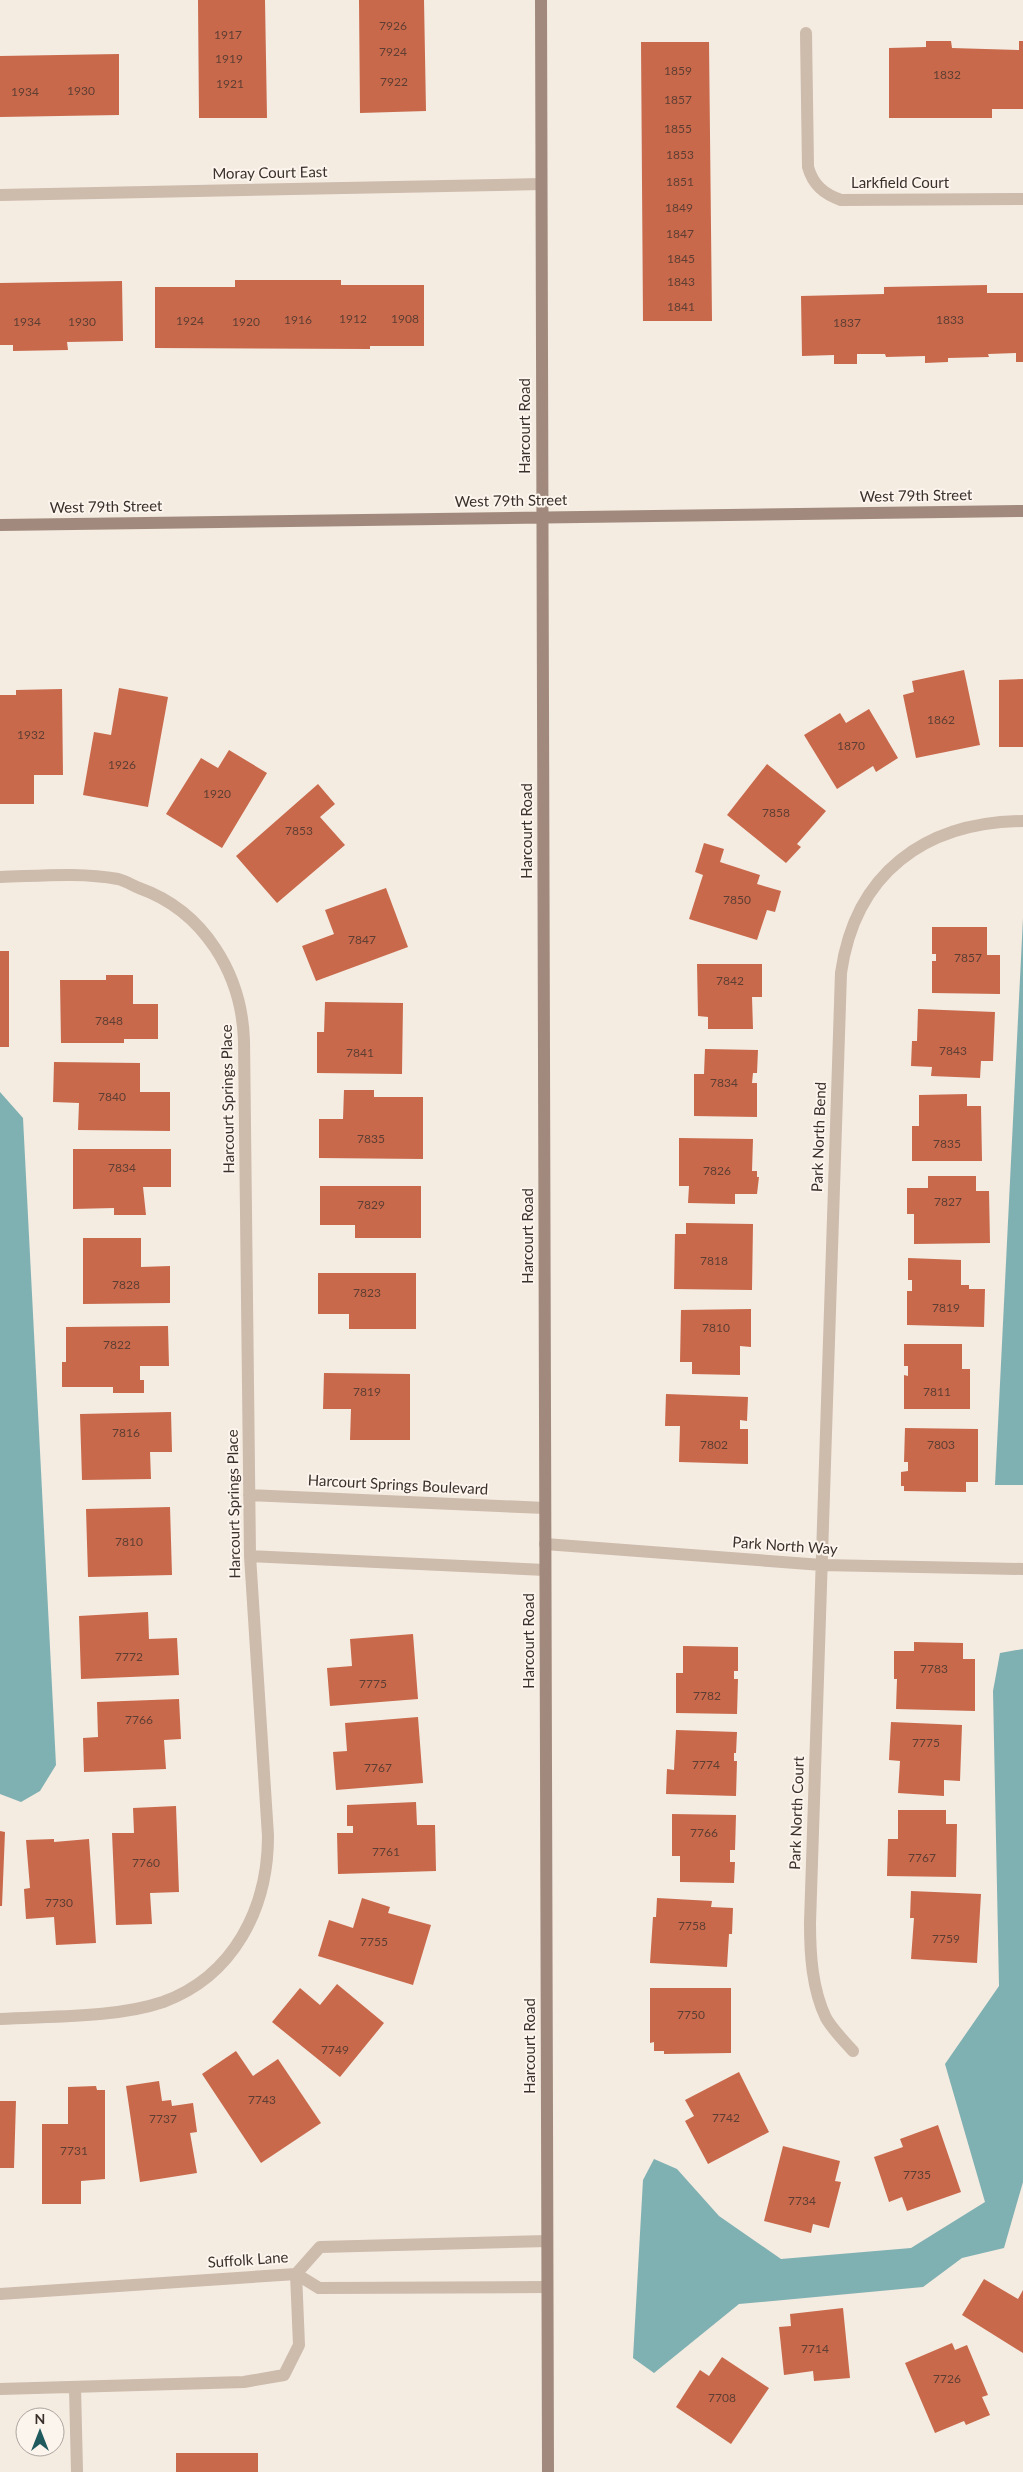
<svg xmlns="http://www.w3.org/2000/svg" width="1023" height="2472" font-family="Lato,sans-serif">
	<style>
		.water { fill: #7fb0b2 }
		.building { fill: #c8694b }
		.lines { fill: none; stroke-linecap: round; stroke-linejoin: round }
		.lane { stroke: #cdbbac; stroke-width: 12 }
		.street { stroke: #cdbbac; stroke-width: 12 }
		.secondary { stroke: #a18a7d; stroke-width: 12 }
		.labels { text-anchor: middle; stroke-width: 4; stroke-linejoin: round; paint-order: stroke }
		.number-label { font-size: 12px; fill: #5e3e33 }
		.street-label { font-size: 15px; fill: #3b302b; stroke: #fbf5ee }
	</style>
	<rect width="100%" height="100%" fill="#f4ebe1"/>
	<path class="water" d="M1023,918V1485H995Z
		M0,1092L23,1118L56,1765L40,1791L21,1802L0,1794Z
		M1023,1649V2182L1004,2248L962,2258L923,2287L739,2304L654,2373L633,2358L643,2180L654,2159L677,2169L719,2216L781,2259L911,2248L985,2202L945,2064L999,1986L993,1691L1000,1653Z"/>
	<path class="building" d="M198,0H265L267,118H199Z
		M359,0H424L426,111L360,113Z
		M926,41H951L952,48L1019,50V41H1023V109H992V118H889V48L926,47Z
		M641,42H709L712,321H643Z
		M119,54V115L0,117V56Z
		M235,280H341V285H424V346H370V349L155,348V287H235Z
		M122,281L123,341L67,342L68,350L13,351V345H0V283Z
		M987,285V293H1023V362H1016V353L988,354L989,357L948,358V362L925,363V356L886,357L885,354H857V364H834V355L802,356L801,296L884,294V287Z
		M964,670L980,745L916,758L903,695L914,692L912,681Z
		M1023,679V747H999V680Z
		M119,688L168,697L148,807L83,795L94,732L111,735Z
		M62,689L63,775H34V804H0V695H16V690Z
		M869,709L898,758L876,772L873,766L837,789L804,735L840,713L846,723Z
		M229,750L267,773L222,848L166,814L201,758L218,768Z
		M767,764L826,811L797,844L801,847L786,863L727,815Z
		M318,784L335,804L320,817L345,845L277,903L236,856Z
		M704,843L724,849L720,862L760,875L757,884L781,891L775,912L767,910L757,940L689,919L703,875L695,872Z
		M386,888L408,947L316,981L302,946L334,934L325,910Z
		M932,927H987V955H1000V994L932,993V961H936V954H932Z
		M0,951H9V1047H0Z
		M697,964H762V997H752L753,1029H708V1017L698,1016Z
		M106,975H133V1004H158V1039H124V1043H61L60,980H106Z
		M325,1002L403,1003L402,1074L317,1073V1032H324Z
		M918,1009L995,1012L993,1061H981L980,1078L931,1076L932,1067L911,1066L912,1041H917Z
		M705,1049L758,1050L757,1073H753L752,1083H757V1117L694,1116V1074H704Z
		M54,1062L140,1063V1092H170V1131L78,1130L79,1103L53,1102Z
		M344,1090H374V1097H423V1159L319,1158V1119H343Z
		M967,1094V1106H981L982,1161H912V1126H919V1095Z
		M679,1138L753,1139L752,1171H757V1177H759L757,1194H735V1204L688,1203L689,1186H679Z
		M73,1149H171V1187H143L146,1215H114V1208L73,1209Z
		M928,1176H976V1191H989L990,1243L914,1244V1214H907V1188H928Z
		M320,1186H421V1238H355V1225H320Z
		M686,1223L753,1224L752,1290L674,1289L675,1234H686Z
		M83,1238H141V1267L170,1266V1303L83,1304Z
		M908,1258L961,1260V1285H969V1289H985L984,1327L907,1325V1291H912V1280H908Z
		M318,1273H416V1329H349V1314H318Z
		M751,1309V1347L740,1346V1375L692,1374V1362H680L681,1310Z
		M168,1326L169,1366H140V1380H144V1393H113V1387H62V1362H66V1327Z
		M904,1344H962V1369H970V1409H904V1375L908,1376V1366H904Z
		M324,1373L410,1374V1440H350L351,1409H323Z
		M666,1394L748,1397L747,1421L740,1420V1429H748V1464L679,1462L680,1426H665Z
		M171,1412L172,1452H150L151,1479L82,1480L80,1414Z
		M905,1428L978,1429V1482H966V1492L904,1491V1486H901V1472L908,1471V1462H904Z
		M170,1507L172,1575L88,1577L86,1509Z
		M148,1612L149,1639L177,1638L179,1675L81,1679L79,1616Z
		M413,1634L418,1699L330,1706L327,1668L352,1666L350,1639Z
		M914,1642L963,1643V1659H975V1711L896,1709L897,1679H894V1651H914Z
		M683,1646L738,1647V1671H734V1679H738L737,1714L676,1713V1673H683Z
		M179,1699L181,1739L164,1740L166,1769L84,1772L83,1738L98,1737L97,1702Z
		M418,1717L423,1783L336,1790L333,1752L347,1751L345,1723Z
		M891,1722L962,1725L960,1781L944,1780V1796L898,1793L900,1761L889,1760Z
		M676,1730L737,1732L736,1753H734V1761H737L736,1796L666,1794L667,1769L674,1770Z
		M416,1802L417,1825H435L436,1871L338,1874L337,1833H353V1826H347V1805Z
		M176,1806L179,1892L150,1893L152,1924L116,1925L112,1833H134L133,1808Z
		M898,1810H946V1824H957L956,1877L887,1876L888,1839H898Z
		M672,1814L736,1815L735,1850H730V1862H735L734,1883L680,1882V1856H672Z
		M0,1831L5,1832L2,1906H0Z
		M54,1839V1842L89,1839L96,1943L56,1945L54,1917L26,1919L24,1889L30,1888L26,1840Z
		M911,1891L981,1894L977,1963L911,1959L914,1918H910Z
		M362,1898L390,1907L388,1913L431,1925L413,1985L318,1956L329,1920L353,1928Z
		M657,1898L712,1901L711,1907L733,1908L732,1934H729L727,1967L650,1963L653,1917H656Z
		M337,1984L384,2023L340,2077L272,2022L300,1988L320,2005Z
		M650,1988H731V2053L664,2054V2051H654V2042L650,2043Z
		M236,2051L253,2076L278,2059L321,2123L261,2163L202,2074Z
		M739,2072L769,2132L708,2164L685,2121L694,2116L685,2100Z
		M159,2081L162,2101L171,2100L172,2106L193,2103L197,2132L190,2133L197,2173L140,2182L126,2086Z
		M96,2086L97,2090H105V2179L81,2181V2204H42V2124H68V2087Z
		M0,2101H16L14,2168H0Z
		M938,2125L961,2192L907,2211L902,2197L889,2202L874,2157L903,2147L900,2139Z
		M783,2146L840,2161L835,2181L841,2182L829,2228L813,2224L811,2233L764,2221Z
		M984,2279L1018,2299L1023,2290V2353L962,2315Z
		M843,2308L850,2378L814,2381L813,2371L784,2375L779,2327L791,2326L790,2314Z
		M952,2343L955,2350L967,2345L988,2395L982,2397L990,2415L966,2425L964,2421L935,2433L905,2363Z
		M722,2357L769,2388L731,2444L676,2407L700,2370L709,2376Z
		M176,2453H258V2472H176Z"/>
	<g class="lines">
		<path class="lane" d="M75,2387L77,2472
			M0,2389L244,2382L284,2375L299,2345L296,2274"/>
		<path class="street" d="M806,33L808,167C813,185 824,194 841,200L1023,199
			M0,195L541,184
			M0,877C39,876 80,872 118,879C126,881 132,885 139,888C204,911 242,974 244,1041L250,1556L268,1836C268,1908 234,1976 163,2002C116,2018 50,2016 0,2019
			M249,1495L545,1508
			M545,1544L822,1565L1023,1569
			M250,1556L545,1570
			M853,2051C844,2041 833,2030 826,2018C812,1989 810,1954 810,1923L841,973C855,873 925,822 1023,821
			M296,2274L319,2288L547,2287
			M0,2294L296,2274L320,2247L547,2241"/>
		<path class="secondary" d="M541,0L548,2472
			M0,525L1023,511"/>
	</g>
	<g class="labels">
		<g class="number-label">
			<text x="393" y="30">7926</text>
			<text x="228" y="39">1917</text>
			<text x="393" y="56">7924</text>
			<text x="229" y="63">1919</text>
			<text x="678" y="75">1859</text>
			<text x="947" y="79">1832</text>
			<text x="394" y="86">7922</text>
			<text x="230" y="88">1921</text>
			<text x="81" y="95">1930</text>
			<text x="25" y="96">1934</text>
			<text x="678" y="104">1857</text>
			<text x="678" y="133">1855</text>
			<text x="680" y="159">1853</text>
			<text x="680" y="186">1851</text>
			<text x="679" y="212">1849</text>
			<text x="680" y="238">1847</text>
			<text x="681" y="263">1845</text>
			<text x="681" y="286">1843</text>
			<text x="681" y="311">1841</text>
			<text x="353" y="323">1912</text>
			<text x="405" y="323">1908</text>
			<text x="298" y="324">1916</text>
			<text x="950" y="324">1833</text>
			<text x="190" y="325">1924</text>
			<text x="27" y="326">1934</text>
			<text x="82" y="326">1930</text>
			<text x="246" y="326">1920</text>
			<text x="847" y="327">1837</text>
			<text x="941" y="724">1862</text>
			<text x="31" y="739">1932</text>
			<text x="851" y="750">1870</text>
			<text x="122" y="769">1926</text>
			<text x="217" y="798">1920</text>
			<text x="776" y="817">7858</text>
			<text x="299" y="835">7853</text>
			<text x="737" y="904">7850</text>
			<text x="362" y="944">7847</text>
			<text x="968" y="962">7857</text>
			<text x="730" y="985">7842</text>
			<text x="109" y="1025">7848</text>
			<text x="953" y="1055">7843</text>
			<text x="360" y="1057">7841</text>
			<text x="724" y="1087">7834</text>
			<text x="112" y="1101">7840</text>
			<text x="371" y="1143">7835</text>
			<text x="947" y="1148">7835</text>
			<text x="122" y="1172">7834</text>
			<text x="717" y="1175">7826</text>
			<text x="948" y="1206">7827</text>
			<text x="371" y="1209">7829</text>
			<text x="714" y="1265">7818</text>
			<text x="126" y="1289">7828</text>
			<text x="367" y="1297">7823</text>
			<text x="946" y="1312">7819</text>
			<text x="716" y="1332">7810</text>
			<text x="117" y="1349">7822</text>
			<text x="367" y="1396">7819</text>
			<text x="937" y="1396">7811</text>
			<text x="126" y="1437">7816</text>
			<text x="714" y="1449">7802</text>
			<text x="941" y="1449">7803</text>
			<text x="129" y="1546">7810</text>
			<text x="129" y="1661">7772</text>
			<text x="934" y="1673">7783</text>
			<text x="373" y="1688">7775</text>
			<text x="707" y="1700">7782</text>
			<text x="139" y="1724">7766</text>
			<text x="926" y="1747">7775</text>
			<text x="706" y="1769">7774</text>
			<text x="378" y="1772">7767</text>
			<text x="704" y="1837">7766</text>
			<text x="386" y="1856">7761</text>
			<text x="922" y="1862">7767</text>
			<text x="146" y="1867">7760</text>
			<text x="59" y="1907">7730</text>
			<text x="692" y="1930">7758</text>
			<text x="946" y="1943">7759</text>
			<text x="374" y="1946">7755</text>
			<text x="691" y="2019">7750</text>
			<text x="335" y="2054">7749</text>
			<text x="262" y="2104">7743</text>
			<text x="726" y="2122">7742</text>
			<text x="163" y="2123">7737</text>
			<text x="74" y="2155">7731</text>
			<text x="917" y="2179">7735</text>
			<text x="802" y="2205">7734</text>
			<text x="815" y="2353">7714</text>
			<text x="947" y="2383">7726</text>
			<text x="722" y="2402">7708</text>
		</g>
		<g class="street-label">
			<text transform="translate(270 173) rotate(-1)" y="5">Moray Court East</text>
			<text x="900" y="188">Larkfield Court</text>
			<text transform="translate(525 426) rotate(-90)" y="5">Harcourt Road</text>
			<text transform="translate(916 496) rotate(-1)" y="5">West 79th Street</text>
			<text transform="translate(511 501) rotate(-1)" y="5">West 79th Street</text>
			<text transform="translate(106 507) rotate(-1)" y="5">West 79th Street</text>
			<text transform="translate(527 831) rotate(-90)" y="5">Harcourt Road</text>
			<text transform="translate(228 1099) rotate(-91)" y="5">Harcourt Springs Place</text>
			<text transform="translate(819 1137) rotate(-88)" y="5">Park North Bend</text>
			<text transform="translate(528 1236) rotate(-90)" y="5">Harcourt Road</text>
			<text transform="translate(398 1485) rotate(3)" y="5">Harcourt Springs Boulevard</text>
			<text transform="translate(234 1504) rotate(-91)" y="5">Harcourt Springs Place</text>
			<text transform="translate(785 1546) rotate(4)" y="5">Park North Way</text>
			<text transform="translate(529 1641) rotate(-90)" y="5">Harcourt Road</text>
			<text transform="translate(797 1813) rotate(-88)" y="5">Park North Court</text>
			<text transform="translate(530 2046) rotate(-90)" y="5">Harcourt Road</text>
			<text transform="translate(248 2260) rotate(-4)" y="5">Suffolk Lane</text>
		</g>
	</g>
	<g transform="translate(40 2432)"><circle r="24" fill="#fbf5ee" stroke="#aea6a0"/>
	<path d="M0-4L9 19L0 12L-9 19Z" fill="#1f5a5e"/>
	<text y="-8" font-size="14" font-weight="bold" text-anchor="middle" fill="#3b302b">N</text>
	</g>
</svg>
